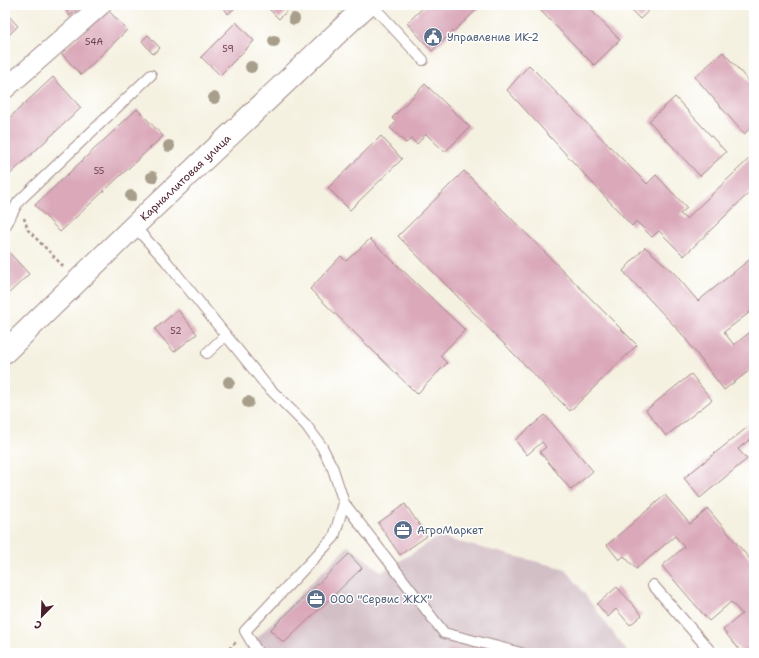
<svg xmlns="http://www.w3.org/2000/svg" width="759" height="658" font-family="'Shantell Sans',sans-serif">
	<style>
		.industrial { fill: #d2bec5 }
		.building { fill: #daa8b9 }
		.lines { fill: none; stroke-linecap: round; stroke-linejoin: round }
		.service-casing { stroke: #a08886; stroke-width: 12 }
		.minor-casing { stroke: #a08886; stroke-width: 21 }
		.tertiary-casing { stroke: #a08886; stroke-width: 24 }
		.path { stroke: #a08886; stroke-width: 2.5; stroke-dasharray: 3 3; stroke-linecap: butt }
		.service { stroke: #fff; stroke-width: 10 }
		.minor { stroke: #fff; stroke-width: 19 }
		.tertiary { stroke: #fff; stroke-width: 22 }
		.tree { fill: #a79e8b }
		.labels { text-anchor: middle; stroke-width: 3; stroke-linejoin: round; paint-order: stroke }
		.number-label { font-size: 9px; fill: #6e414e }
		.service-label { font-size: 11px; fill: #4e5e75; stroke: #fff; text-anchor: start }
		.street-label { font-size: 11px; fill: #4a1f2b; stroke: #fff }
	</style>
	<rect width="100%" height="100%" fill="#fff"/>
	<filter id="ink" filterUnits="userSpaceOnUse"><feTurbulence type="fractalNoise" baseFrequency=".025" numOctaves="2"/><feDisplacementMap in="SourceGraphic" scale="8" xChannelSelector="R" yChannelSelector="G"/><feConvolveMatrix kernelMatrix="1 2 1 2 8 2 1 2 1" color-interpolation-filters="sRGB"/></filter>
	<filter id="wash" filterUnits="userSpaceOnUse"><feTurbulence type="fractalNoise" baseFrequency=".012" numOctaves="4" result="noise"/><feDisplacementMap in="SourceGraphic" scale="16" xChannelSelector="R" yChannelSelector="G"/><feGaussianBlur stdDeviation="0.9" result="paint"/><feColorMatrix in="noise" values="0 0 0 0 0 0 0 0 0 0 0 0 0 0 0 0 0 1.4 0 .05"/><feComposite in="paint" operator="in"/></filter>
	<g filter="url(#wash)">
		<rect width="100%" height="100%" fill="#f5f1e1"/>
		<path class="industrial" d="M438,537L566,569L628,653H242L348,546L382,572Z"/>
		<g id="blocks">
			<path class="building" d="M70,5H83L70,16L65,9Z
				M222,5H243L239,8L237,6L228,14Z
				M265,5H293L279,19Z
				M426,5H482L432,51L407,23Z
				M535,5H586L620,40L594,65Z
				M626,5H655L640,19Z
				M107,9L127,30L81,75L61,53Z
				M5,12L18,26L5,39Z
				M236,22L254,41L220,75L201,57Z
				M148,35L160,48L153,54L142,41Z
				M723,52L754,87V125L744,134L695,77Z
				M529,65L647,184L656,175L687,208L680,214L686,219L754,154V178L751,181L754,184V188L684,256L659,231L652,237L636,221L632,226L507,90Z
				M53,77L81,108L7,177L5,175V122Z
				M425,84L470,127L445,152L426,134L417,144L411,139L406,143L390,128L396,122L392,118Z
				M675,97L726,152L700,176L649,121Z
				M137,109L163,136L60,232L35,205Z
				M381,136L402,159L350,210L328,188Z
				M464,171L637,345L570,411L398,236Z
				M370,239L465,330L440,356L447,363L417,394L310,289L341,256L346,261Z
				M645,247L673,272L698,301L754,256V309L724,332L734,345L754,329V367L724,390L681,333L623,271Z
				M5,248L29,274L5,297Z
				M178,310L197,334L174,352L155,329Z
				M691,374L712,400L666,436L646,410Z
				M545,415L593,471L571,490L540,452L546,447L542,442L527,455L515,440Z
				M754,422V436L738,449L747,459L700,498L684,478Z
				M665,495L690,524L708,509L754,564V645L744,653H742L723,630L742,614L731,602L709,621L662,566L684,547L675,536L636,569L624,556L619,560L607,545Z
				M405,504L427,536L400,555L378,523Z
				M349,554L362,568L284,643L270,630Z
				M617,587L642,615L630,625L616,609L608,617L597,604Z
				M377,649L405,650V653H377Z
				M448,649L472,650V653H447Z"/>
		</g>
	</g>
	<g filter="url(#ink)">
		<use href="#blocks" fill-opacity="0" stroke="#a08886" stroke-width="1"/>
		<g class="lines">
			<defs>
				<path id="service" d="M372,5L423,60
					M134,226L166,261L266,385L306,425L322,447L333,469L344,503L334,537L245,631L258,653
					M5,227L18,202L151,75
					M207,353L226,335
					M344,503L444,633L521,653
					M653,585L712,653"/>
				<path id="minor" d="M5,89L101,5"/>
				<g id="tertiary">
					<path id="s1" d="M5,352L134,226L367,5"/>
				</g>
			</defs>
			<use href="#service" class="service-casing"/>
			<use href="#minor" class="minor-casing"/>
			<use href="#tertiary" class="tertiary-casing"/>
			<path class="path" d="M24,218L28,230L65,268
				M225,653L237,641"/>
			<use href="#service" class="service"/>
			<use href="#minor" class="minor"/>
			<use href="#tertiary" class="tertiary"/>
		</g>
		<g class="tree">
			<circle cx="294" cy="19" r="6"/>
			<circle cx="274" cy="41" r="6"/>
			<circle cx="251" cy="67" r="6"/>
			<circle cx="214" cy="98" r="6"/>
			<circle cx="169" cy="146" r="6"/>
			<circle cx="152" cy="177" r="6"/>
			<circle cx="131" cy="196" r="6"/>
			<circle cx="229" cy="382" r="6"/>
			<circle cx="248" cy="402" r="6"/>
		</g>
	</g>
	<defs>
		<symbol id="civic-disc" viewBox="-11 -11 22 22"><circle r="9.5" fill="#5c6f8a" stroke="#fff"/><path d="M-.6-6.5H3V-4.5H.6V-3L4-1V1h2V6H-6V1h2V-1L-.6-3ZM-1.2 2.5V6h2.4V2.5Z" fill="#fff"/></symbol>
		<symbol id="office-disc" viewBox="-11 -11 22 22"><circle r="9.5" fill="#5c6f8a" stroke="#fff"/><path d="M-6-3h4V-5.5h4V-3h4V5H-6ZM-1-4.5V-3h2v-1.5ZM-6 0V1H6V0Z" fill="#fff"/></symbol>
	</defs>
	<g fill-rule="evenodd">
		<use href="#civic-disc" x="422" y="26" width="22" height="22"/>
		<use href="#office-disc" x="392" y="519" width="22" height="22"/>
		<use href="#office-disc" x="305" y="588" width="22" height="22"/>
	</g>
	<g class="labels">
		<g class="number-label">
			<text x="94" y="45">54А</text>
			<text x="228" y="52">59</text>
			<text x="99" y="174">55</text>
			<text x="176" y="334">52</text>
		</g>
		<g class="service-label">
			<text x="447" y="41">Управление ИК-2</text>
			<text x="417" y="534">АгроМаркет</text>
			<text x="330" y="603">ООО "Сервис ЖКХ"</text>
		</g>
		<g class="street-label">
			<text dy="4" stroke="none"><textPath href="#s1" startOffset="251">Карналлитовая улица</textPath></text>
		</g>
	</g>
	<rect width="759" height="658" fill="none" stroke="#fff" stroke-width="20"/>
	<g transform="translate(42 616) rotate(203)" stroke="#ffffff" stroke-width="3" paint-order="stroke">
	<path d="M0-3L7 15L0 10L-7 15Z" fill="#4a1f2b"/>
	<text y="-6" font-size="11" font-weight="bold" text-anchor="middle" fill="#4a1f2b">С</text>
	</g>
</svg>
